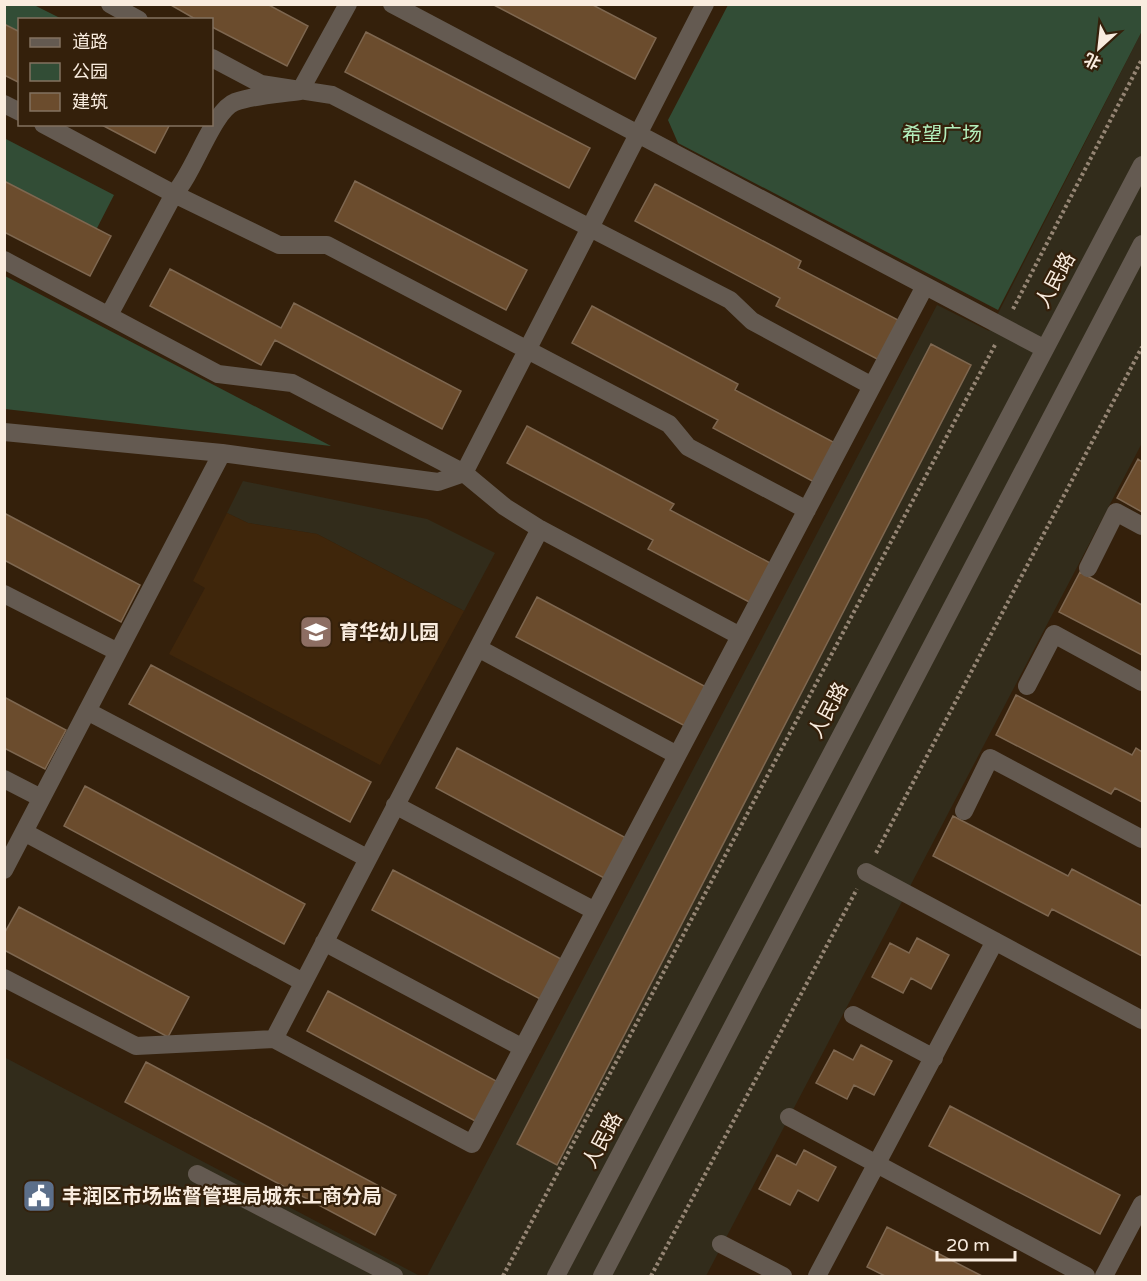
<svg xmlns="http://www.w3.org/2000/svg" width="1147" height="1281" font-family="'Varela Round','Noto Sans SC',sans-serif">
	<style>
		.commercial { fill: #322c1b }
		.built { fill: #3f260b }
		.green { fill: #324d36 }
		.building { fill: #6b4c2d; stroke: #7e6750; stroke-width: 1.5 }
		.lines { fill: none; stroke-linecap: round; stroke-linejoin: round }
		.path { stroke: #958574; stroke-width: 4; stroke-dasharray: 3 3; stroke-linecap: butt }
		.minor { stroke: #645a51; stroke-width: 18 }
		.labels { text-anchor: middle; stroke-width: 4.5; stroke-linejoin: round; paint-order: stroke }
		.park-label { font-size: 20px; fill: #b3eebc; stroke: #34200b }
		.street-label { font-size: 20px; fill: #f9ecdf; stroke: #34200b }
		.poi-label { font-size: 20px; font-weight: bold; fill: #f9ecdf; stroke: #34200b; text-anchor: start }
	</style>
	<rect width="100%" height="100%" fill="#34200b"/>
	<path class="commercial" d="M1142,31V443L706,1276H427L937,305L989,331Z
		M243,481L427,519L495,553L464,611L317,534L248,523L227,513Z
		M4,1057L181,1150L420,1276H5Z"/>
	<path class="built" d="M227,513L248,523L317,534L464,611L380,765L169,654L205,588L193,581Z"/>
	<path class="green" d="M4,5H34L62,19L20,20L19,36L5,28Z
		M728,5H1142V31L998,310L678,143L668,120Z
		M4,138L114,195L95,232L5,185Z
		M5,276L331,446L5,409Z"/>
	<path class="building" d="M169,4H267L308,26L287,66L212,27V20H197Z
		M492,4H591L656,38L635,79Z
		M4,24L20,32V83L4,75Z
		M366,32L590,148L569,188L345,72Z
		M100,124H170L155,153Z
		M4,181L111,236L90,276L4,232Z
		M355,181L527,270L506,310L335,221Z
		M655,184L801,261L798,268L900,321L879,360L776,306L780,298L635,221Z
		M170,269L281,328L294,303L461,391L442,429L275,340L261,365L150,306Z
		M592,306L738,384L735,390L837,444L816,483L713,428L718,420L572,343Z
		M931,344L971,365L557,1165L517,1144Z
		M527,426L674,504L670,510L772,564L751,603L648,549L653,540L507,463Z
		M1138,459L1142,462V512L1117,498Z
		M4,513L140,585L121,622L4,560Z
		M1080,572L1142,605V655L1059,612Z
		M537,597L708,688L687,727L516,637Z
		M151,665L371,782L350,822L129,704Z
		M1016,695L1132,755L1136,748L1142,752V802L1115,788L1111,794L996,735Z
		M4,697L66,730L45,769L4,748Z
		M457,748L628,839L606,879L436,788Z
		M85,786L305,904L284,944L64,826Z
		M953,816L1068,876L1072,869L1142,906V956L1052,909L1048,916L933,856Z
		M393,870L563,960L542,1000L372,910Z
		M19,907L189,997L168,1037L4,950V934Z
		M917,938L949,955L931,989L911,978L903,993L872,977L890,943L909,953Z
		M328,991L498,1082L477,1122L307,1031Z
		M861,1045L892,1061L874,1095L854,1085L847,1099L816,1083L834,1050L853,1060Z
		M146,1062L396,1195L375,1235L125,1102Z
		M950,1106L1120,1195L1100,1234L929,1146Z
		M804,1150L836,1167L818,1201L798,1190L790,1205L759,1189L777,1155L796,1165Z
		M887,1227L982,1276H885L867,1267Z"/>
	<g class="lines">
		<path class="path" d="M1013,309L1142,59
			M876,853L1142,347
			M503,1276L995,345
			M651,1276L857,889"/>
		<path class="minor" d="M110,4L139,20
			M392,4L1043,348
			M212,58L261,84L332,95L730,300L752,321L872,386
			M4,104L20,112
			M43,124L174,194L279,245H327L669,424L688,447L807,510
			M4,260L218,374L292,383L464,473L505,507L540,529L740,636
			M109,315L174,194C194,173 213,110 235,102C255,95 280,94 300,91L348,4
			M4,432L222,453L438,482L464,473L705,4
			M1088,568L1116,512L1142,526
			M4,594L118,652
			M478,648L677,755
			M1027,686L1054,634L1142,682
			M87,711L367,858
			M4,779L41,798
			M395,805L595,911
			M964,811L990,758L1142,839
			M24,832L303,982
			M4,870L222,453
			M866,872L1142,1020
			M324,942L523,1048
			M4,978L136,1046L274,1039L472,1144L925,286
			M853,1015L934,1058
			M274,1039L540,529
			M789,1117L1086,1276
			M197,1174L394,1276
			M721,1244L783,1276
			M556,1276L1142,165
			M602,1276L1142,244
			M817,1276L995,941
			M1104,1276L1142,1204"/>
	</g>
	<defs>
		<symbol id="school-square" viewBox="-11 -11 22 22"><rect x="-9" y="-9" width="18" height="18" rx="4" fill="#8d6e63" stroke="#34200b"/><path d="M0-5L7-2L0 1L-7-2ZM-4 1L0 2.5L4 1V4Q0 6-4 4Z" fill="#fff"/></symbol>
		<symbol id="civic-square" viewBox="-11 -11 22 22"><rect x="-9" y="-9" width="18" height="18" rx="4" fill="#5c6f8a" stroke="#34200b"/><path d="M-.6-6.5H3V-4.5H.6V-3L4-1V1h2V6H-6V1h2V-1L-.6-3ZM-1.2 2.5V6h2.4V2.5Z" fill="#fff"/></symbol>
	</defs>
	<g fill-rule="evenodd">
		<use href="#school-square" x="297" y="613" width="38" height="38"/>
		<use href="#civic-square" x="20" y="1177" width="38" height="38"/>
	</g>
	<g class="labels">
		<g class="park-label">
			<text x="942" y="141">希望广场</text>
		</g>
		<g class="street-label">
			<text transform="translate(1055 280) rotate(-62)" y="7">人民路</text>
			<text transform="translate(828 710) rotate(-62)" y="7">人民路</text>
			<text transform="translate(602 1140) rotate(-62)" y="7">人民路</text>
		</g>
		<g class="poi-label">
			<text x="339" y="639">育华幼儿园</text>
			<text x="62" y="1203">丰润区市场监督管理局城东工商分局</text>
		</g>
	</g>
	<rect width="1147" height="1281" fill="none" stroke="#f9ecdf" stroke-width="12"/>
	<rect x="18" y="18" width="195" height="108" fill="#34200b" stroke="#837260" stroke-width="1.5"/>
	<rect x="30" y="38" width="30" height="9" fill="#645a51" stroke="#837260" stroke-width="1.5"/>
	<text x="72" y="48" font-size="18" fill="#f9ecdf">道路</text>
	<rect x="30" y="63" width="30" height="18" fill="#324d36" stroke="#837260" stroke-width="1.5"/>
	<text x="72" y="78" font-size="18" fill="#f9ecdf">公园</text>
	<rect x="30" y="93" width="30" height="18" fill="#6b4c2d" stroke="#837260" stroke-width="1.5"/>
	<text x="72" y="108" font-size="18" fill="#f9ecdf">建筑</text>
	<g transform="translate(1099 48) rotate(207)" stroke="#34200b" stroke-width="4.5" paint-order="stroke">
	<path d="M0-4.5L10 22L0 15L-10 22Z" fill="#f9ecdf"/>
	<text y="-9" font-size="16" font-weight="bold" text-anchor="middle" fill="#f9ecdf">北</text>
	</g>
	<path d="M937 1251v9h78v-9" fill="none" stroke="#f9ecdf" stroke-width="3"/>
	<text x="946" y="1251" font-size="18" fill="#f9ecdf" stroke="#34200b" stroke-width="4.5" paint-order="stroke">20 m</text>
</svg>
